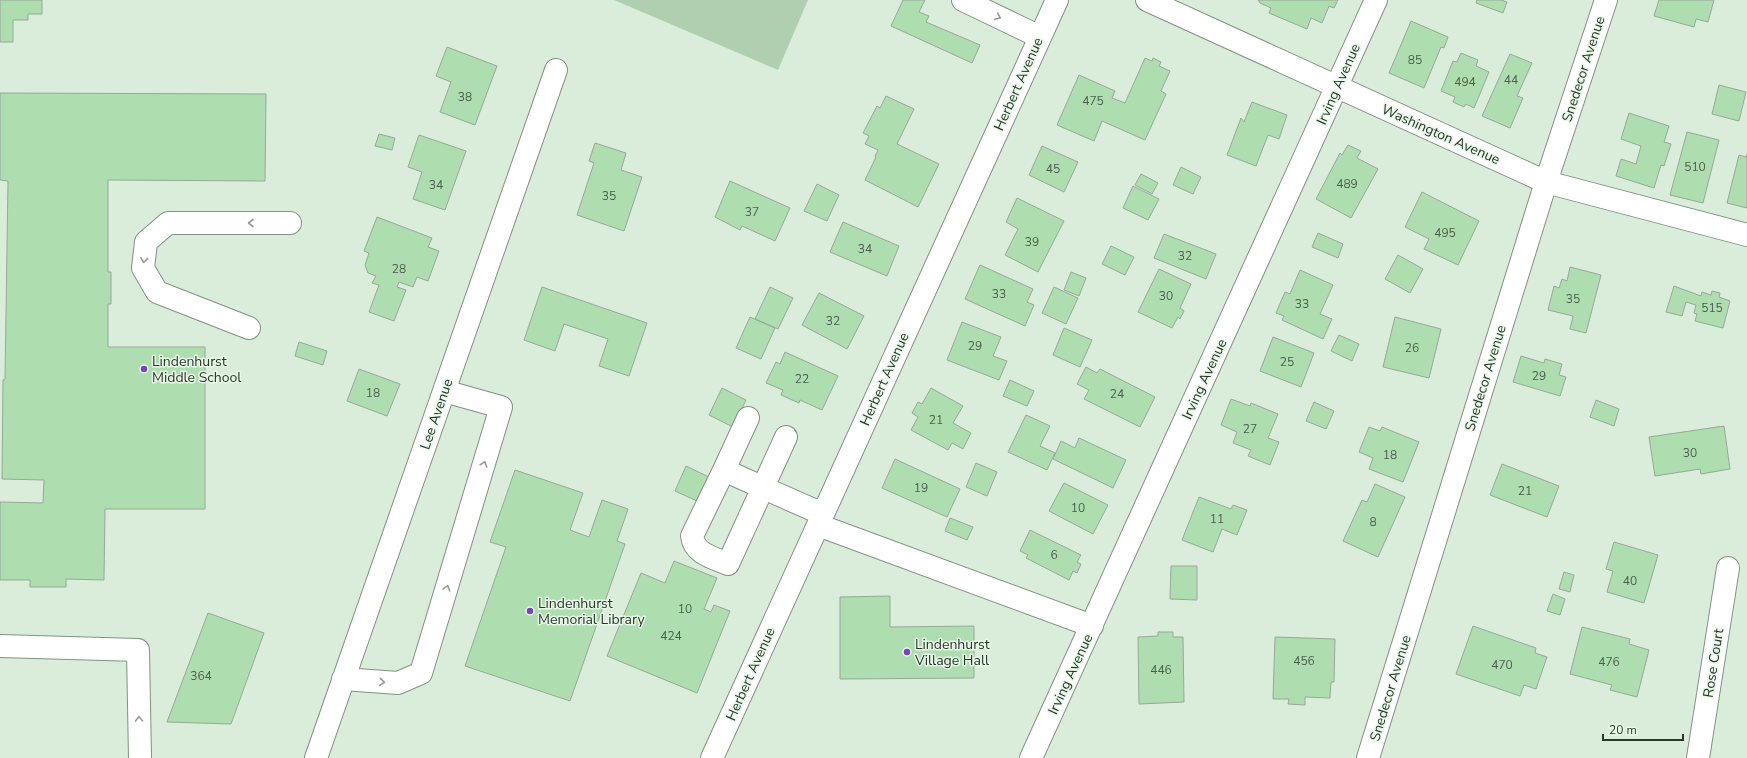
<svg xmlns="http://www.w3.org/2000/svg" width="1747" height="758" font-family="'Nunito Sans',sans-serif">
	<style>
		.green { fill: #b0cfb1 }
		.building { fill: #aeddb0; stroke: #97a997 }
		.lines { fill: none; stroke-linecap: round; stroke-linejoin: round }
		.minor-casing { stroke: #819382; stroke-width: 24 }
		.minor { stroke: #fff; stroke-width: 22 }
		.oneway { stroke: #969a96 }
		.poi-dot { fill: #7944bb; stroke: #e6fae7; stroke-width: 1.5 }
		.labels { text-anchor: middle; stroke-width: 3; stroke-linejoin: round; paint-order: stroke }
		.number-label { font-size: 12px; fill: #4c5e4d }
		.street-label { font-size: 14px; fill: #2c342c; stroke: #e6fae7 }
		.poi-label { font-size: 14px; fill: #2c342c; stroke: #e6fae7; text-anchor: start }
	</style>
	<rect width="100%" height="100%" fill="#d9edda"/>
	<path class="green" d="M614,0H808L778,70Z"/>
	<path class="building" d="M0,0H42V14H28V20H13V42H0Z
		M903,0H925L919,12L929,16L926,22L980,45L972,63L891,26Z
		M1258,0H1338L1334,8L1329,6L1322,23L1311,18L1307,29L1269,13L1271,8L1260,3Z
		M1477,0H1501L1507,2L1503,13L1476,3Z
		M1659,0H1714L1708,22L1696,19L1694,27L1654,16Z
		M1411,21L1448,37L1444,48L1441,47L1424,88L1389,73Z
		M447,47L497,66L475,125L440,112L451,82L436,76Z
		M1461,53L1478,60L1476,66L1489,72L1474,108L1466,104L1464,107L1453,102L1455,97L1441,91L1453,61L1457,62Z
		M1510,54L1532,63L1517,96L1523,98L1510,128L1482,116Z
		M1145,58L1152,61L1153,58L1161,62L1159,66L1170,71L1161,91L1166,94L1145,140L1102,121L1094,141L1057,125L1079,75L1115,91L1112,98L1125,103Z
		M1719,85L1746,92L1739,121L1712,114Z
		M0,93L266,94L265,181L108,180V272H111V304H108V347H205V509H105L104,580L66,579V587H30V580H0V502L43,503L44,480L2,479L3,380L5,379L8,181L0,180Z
		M886,96L914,109L897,144L939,164L918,207L865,180L876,157L875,156L878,150L865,144L869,136L863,133L877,106L880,108Z
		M1252,102L1287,115L1279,139L1268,135L1256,166L1227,155L1241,118L1244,122Z
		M1629,113L1669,126L1664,142L1671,144L1664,166L1661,165L1654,188L1616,176L1621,159L1636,164L1641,146L1621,139Z
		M1687,132L1719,140L1703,203L1670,195Z
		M379,134L395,138L392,150L375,146Z
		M419,135L466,151L445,210L413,199L422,172L408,167Z
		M595,143L626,153L621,170L642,177L624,231L577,215L594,163L589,161Z
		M1348,145L1361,151L1357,158L1378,169L1351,218L1316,199L1340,153L1342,155Z
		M1042,146L1078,162L1064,192L1029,175Z
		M1747,154V208L1727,203L1739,155L1746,157Z
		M1181,167L1201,177L1193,194L1173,185Z
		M1141,174L1158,183L1152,194L1135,185Z
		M730,181L790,208L775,241L742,226L740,230L715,217Z
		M817,184L839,195L827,221L804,211Z
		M1133,186L1159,199L1148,220L1123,208Z
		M1422,192L1479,221L1458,265L1424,249L1429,239L1405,227Z
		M1017,198L1064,221L1038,272L1005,255L1018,229L1006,222Z
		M377,217L432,238L428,247L439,251L428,281L417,277L413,287L399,282L397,287L406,290L394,321L369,312L379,285L372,283L376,276L368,273L365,265L369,253L364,251Z
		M843,222L899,246L887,276L830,252Z
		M1318,233L1343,244L1338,258L1312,247Z
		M1164,234L1216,254L1206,279L1154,258Z
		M1111,246L1134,257L1125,275L1102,264Z
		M1398,255L1423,269L1410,293L1385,279Z
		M980,265L1033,289L1027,302L1034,305L1025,326L965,299Z
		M1570,267L1601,275L1586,333L1570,329L1573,316L1548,310L1554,286L1559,288L1562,279L1567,281Z
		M1159,269L1191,284L1180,308L1184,311L1180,319L1178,317L1172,328L1138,312Z
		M1300,270L1333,285L1320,314L1332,319L1323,339L1282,320L1284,316L1276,313L1285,292L1290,294Z
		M1071,272L1086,278L1079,296L1064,290Z
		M1674,286L1701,296L1702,292L1711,295L1712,291L1720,293L1719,297L1730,301L1723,328L1695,321L1697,314L1694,313L1696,305L1686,302L1682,316L1666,312Z
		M542,287L647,323L629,376L599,366L608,339L564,324L555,351L524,340Z
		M770,287L793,298L778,329L755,319Z
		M1054,287L1078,298L1066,324L1042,313Z
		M819,293L864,316L847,349L802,325Z
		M750,317L775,328L761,359L736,348Z
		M1395,317L1441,329L1429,378L1383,367Z
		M962,322L1001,337L993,356L1007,361L999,380L947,360Z
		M1064,328L1092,340L1080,367L1053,355Z
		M1339,335L1359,344L1352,361L1331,351Z
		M1273,337L1314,353L1301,387L1260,371Z
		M299,342L327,351L323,365L295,356Z
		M785,352L838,376L822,410L800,400L799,403L781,395L783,390L766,383L776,362L780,364Z
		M1521,356L1544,363L1545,359L1562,364L1559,375L1566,377L1560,396L1513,382Z
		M1086,367L1097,373L1100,369L1155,397L1140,427L1084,399L1089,390L1077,384Z
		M359,369L400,384L387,416L347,401Z
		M1010,380L1034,391L1027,406L1003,396Z
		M722,388L746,400L733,427L709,415Z
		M931,388L963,406L953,423L971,433L963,449L952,443L948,450L911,430L918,417L912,413L918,402L922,404Z
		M1231,399L1250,406L1251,403L1278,414L1268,438L1279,442L1270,465L1248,456L1251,450L1233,443L1237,432L1221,425Z
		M1596,400L1619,409L1614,426L1590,417Z
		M1314,402L1334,411L1326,429L1306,421Z
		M1026,415L1050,426L1040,446L1055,453L1047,470L1008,452Z
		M1724,426L1730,469L1701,474L1700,469L1655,476L1649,437Z
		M1369,427L1380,431L1382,427L1419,442L1403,482L1369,469L1373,458L1359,452Z
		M1079,438L1126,460L1113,488L1053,459L1061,441L1075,448Z
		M895,459L960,489L947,517L882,488Z
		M976,463L997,472L987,496L966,487Z
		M1502,464L1559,486L1547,517L1490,495Z
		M686,466L711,478L699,502L675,491Z
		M515,470L583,493L570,530L589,537L602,500L628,509L617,541L625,544L570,701L465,666L506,547L490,542Z
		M1064,483L1108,505L1093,534L1049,511Z
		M1375,484L1405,497L1378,557L1343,541L1362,500L1367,502Z
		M1199,497L1231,509L1233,505L1247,510L1237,535L1222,529L1213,552L1182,540Z
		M950,518L973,527L967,540L945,531Z
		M1030,530L1081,555L1077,562L1081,564L1077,573L1073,571L1069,580L1026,558L1028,555L1020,551Z
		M1614,542L1658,555L1644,603L1607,592L1613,571L1606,569Z
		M674,561L717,578L704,609L711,612L714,605L730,611L697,693L607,656L641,573L665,583Z
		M1171,566H1197V600L1170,599Z
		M1564,572L1574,575L1570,592L1559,589Z
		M1553,594L1565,599L1560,615L1547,611Z
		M890,596V627L974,626V678L840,679V597Z
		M208,613L264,633L231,724L167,722Z
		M1473,626L1536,648L1535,653L1547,657L1536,689L1524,685L1520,696L1456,674Z
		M1582,627L1630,639L1629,644L1649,650L1637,697L1610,690L1612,685L1570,674Z
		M1158,632H1173V637H1183L1184,702L1139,704L1138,637L1158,636Z
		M1275,637L1335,639L1334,682H1331L1330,698L1305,697V705L1288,704L1289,699H1273Z"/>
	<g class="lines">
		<defs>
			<path id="minor" d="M963,0L1040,37
				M1147,0L1546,182L1747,235
				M249,328L157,292L143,268L146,242L168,223H290
				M786,437L728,564C714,558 694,554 692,536L724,470C757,485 790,500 823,514
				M724,470L748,418
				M818,525L1092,626
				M0,646L138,650L140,758
				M343,679L398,683L421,673L501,407L444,391
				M316,758L556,70
				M712,758L1057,0
				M1031,758L1376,0
				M1368,758L1546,182L1606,0
				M1698,758L1728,568"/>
		</defs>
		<use href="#minor" class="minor-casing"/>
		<use href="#minor" class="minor"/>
	</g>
	<defs><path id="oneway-chevron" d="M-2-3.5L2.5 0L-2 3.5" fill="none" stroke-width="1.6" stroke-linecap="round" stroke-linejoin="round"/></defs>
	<g class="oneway">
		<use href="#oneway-chevron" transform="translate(998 17) rotate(25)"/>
		<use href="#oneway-chevron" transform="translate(251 223) rotate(180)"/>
		<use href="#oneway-chevron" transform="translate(144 260) rotate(96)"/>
		<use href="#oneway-chevron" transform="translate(484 464) rotate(-73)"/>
		<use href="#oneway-chevron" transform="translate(447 588) rotate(-73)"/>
		<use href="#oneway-chevron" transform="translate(382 682) rotate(5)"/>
		<use href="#oneway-chevron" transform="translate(139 719) rotate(-91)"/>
	</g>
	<g class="poi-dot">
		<circle cx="144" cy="369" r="4"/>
		<circle cx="530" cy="611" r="4"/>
		<circle cx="907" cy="652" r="4"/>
	</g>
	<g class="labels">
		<g class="number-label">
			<text x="1415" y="64">85</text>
			<text x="1511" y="84">44</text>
			<text x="1465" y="86">494</text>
			<text x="465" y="101">38</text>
			<text x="1093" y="105">475</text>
			<text x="1695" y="171">510</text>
			<text x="1053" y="173">45</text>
			<text x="1347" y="188">489</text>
			<text x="436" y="189">34</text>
			<text x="609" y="200">35</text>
			<text x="752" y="216">37</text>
			<text x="1445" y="237">495</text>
			<text x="1032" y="246">39</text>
			<text x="865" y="253">34</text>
			<text x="1185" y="260">32</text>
			<text x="399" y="273">28</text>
			<text x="999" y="298">33</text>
			<text x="1166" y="300">30</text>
			<text x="1573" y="303">35</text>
			<text x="1302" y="308">33</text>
			<text x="1712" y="312">515</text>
			<text x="833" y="325">32</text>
			<text x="975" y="350">29</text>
			<text x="1412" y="352">26</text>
			<text x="1287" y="366">25</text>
			<text x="1539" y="380">29</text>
			<text x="802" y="383">22</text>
			<text x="373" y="397">18</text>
			<text x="1117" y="398">24</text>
			<text x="936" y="424">21</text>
			<text x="1250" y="433">27</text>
			<text x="1690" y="457">30</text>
			<text x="1390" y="459">18</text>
			<text x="921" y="492">19</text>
			<text x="1525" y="495">21</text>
			<text x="1078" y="512">10</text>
			<text x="1217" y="523">11</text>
			<text x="1373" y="526">8</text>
			<text x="1054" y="559">6</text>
			<text x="1630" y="585">40</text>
			<text x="685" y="613">10</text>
			<text x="671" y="640">424</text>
			<text x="1304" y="665">456</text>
			<text x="1609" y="666">476</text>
			<text x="1502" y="669">470</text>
			<text x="1161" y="674">446</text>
			<text x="201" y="680">364</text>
		</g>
		<g class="street-label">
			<text transform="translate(1583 69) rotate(-72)" y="5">Snedecor Avenue</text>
			<text transform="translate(1018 84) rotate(-66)" y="5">Herbert Avenue</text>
			<text transform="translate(1338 84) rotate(-66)" y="5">Irving Avenue</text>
			<text transform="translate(1441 134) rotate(24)" y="5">Washington Avenue</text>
			<text transform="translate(1485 378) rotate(-73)" y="5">Snedecor Avenue</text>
			<text transform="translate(884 379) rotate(-66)" y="5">Herbert Avenue</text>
			<text transform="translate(1204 379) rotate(-65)" y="5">Irving Avenue</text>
			<text transform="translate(436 414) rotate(-71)" y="5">Lee Avenue</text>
			<text transform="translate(1713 663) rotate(-81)" y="5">Rose Court</text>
			<text transform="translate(750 674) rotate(-66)" y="5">Herbert Avenue</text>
			<text transform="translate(1070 674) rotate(-65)" y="5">Irving Avenue</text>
			<text transform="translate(1390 688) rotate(-73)" y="5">Snedecor Avenue</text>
		</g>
		<g class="poi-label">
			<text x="152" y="366">Lindenhurst<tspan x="152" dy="16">Middle School</tspan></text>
			<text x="538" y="608">Lindenhurst<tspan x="538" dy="16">Memorial Library</tspan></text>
			<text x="915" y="649">Lindenhurst<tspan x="915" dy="16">Village Hall</tspan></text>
		</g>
	</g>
	<path d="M1603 734v6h80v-6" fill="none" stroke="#2c342c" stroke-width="2"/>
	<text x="1609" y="734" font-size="12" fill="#2c342c" stroke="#e6fae7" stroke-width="3" paint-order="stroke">20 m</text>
</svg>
